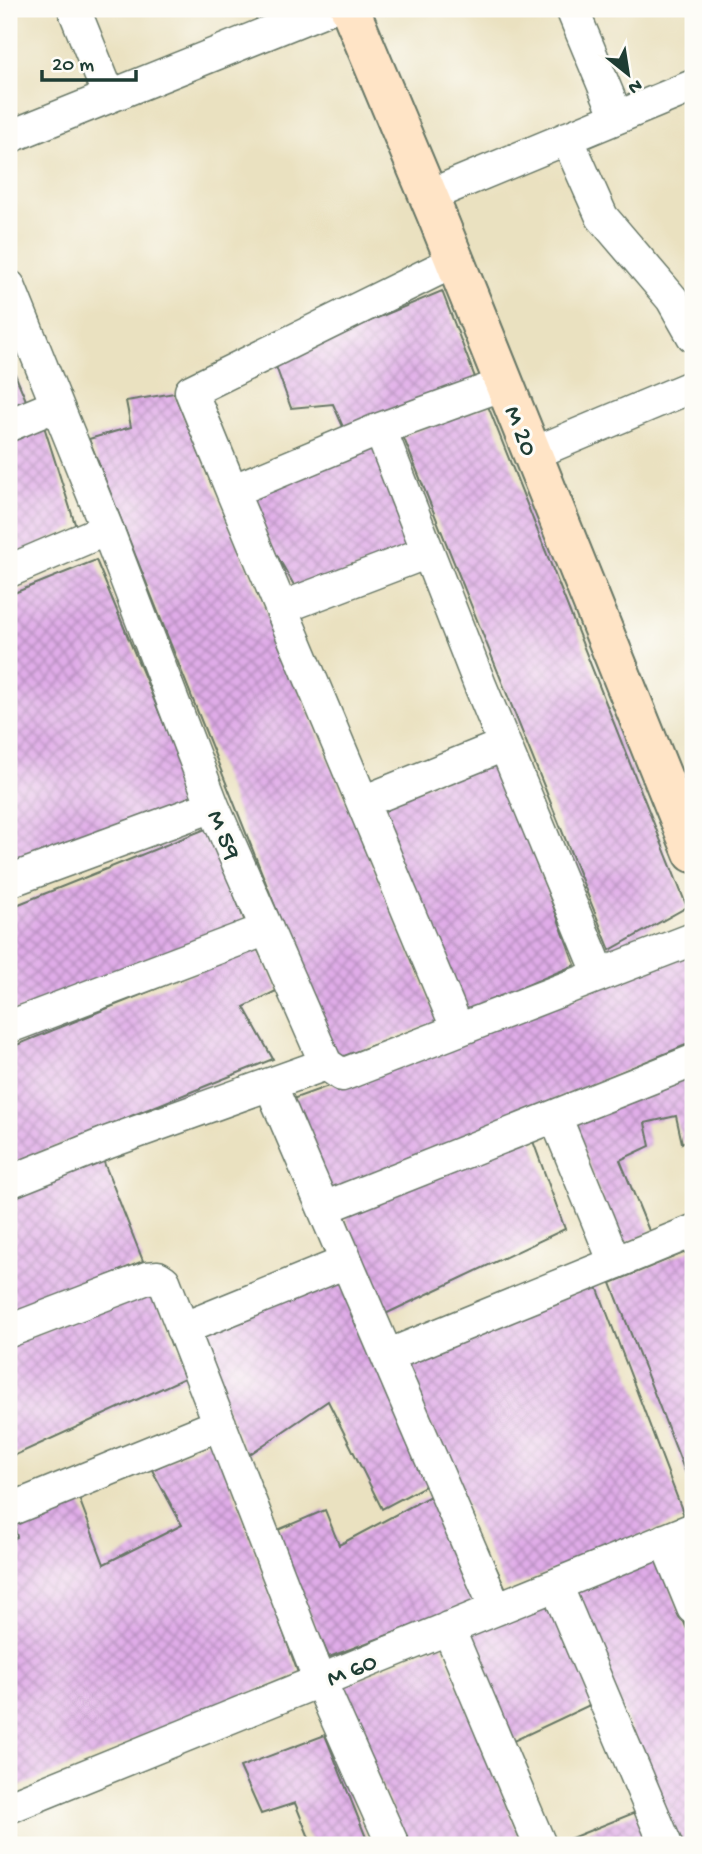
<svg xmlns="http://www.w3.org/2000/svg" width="702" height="1854" font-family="'Gochi Hand',sans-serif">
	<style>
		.building { fill: url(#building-cross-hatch) }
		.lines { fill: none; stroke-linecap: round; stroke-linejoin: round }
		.street-casing { stroke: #667665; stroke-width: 35 }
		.secondary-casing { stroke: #667665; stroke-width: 42 }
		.street { stroke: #fff; stroke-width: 32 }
		.secondary { stroke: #ffe4c6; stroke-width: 38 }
		.labels { text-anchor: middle; stroke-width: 6; stroke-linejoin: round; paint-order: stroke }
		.street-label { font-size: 26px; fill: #1f3d34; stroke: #fdfcf7 }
	</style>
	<defs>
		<pattern id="building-cross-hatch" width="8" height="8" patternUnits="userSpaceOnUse" patternTransform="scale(1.75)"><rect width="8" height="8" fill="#e0ace8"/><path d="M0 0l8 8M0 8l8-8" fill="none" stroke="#b58dbd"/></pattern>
	</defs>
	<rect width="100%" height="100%" fill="#fdfcf7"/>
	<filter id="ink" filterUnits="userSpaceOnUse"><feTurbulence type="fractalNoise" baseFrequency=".0143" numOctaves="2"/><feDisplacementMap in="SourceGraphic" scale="14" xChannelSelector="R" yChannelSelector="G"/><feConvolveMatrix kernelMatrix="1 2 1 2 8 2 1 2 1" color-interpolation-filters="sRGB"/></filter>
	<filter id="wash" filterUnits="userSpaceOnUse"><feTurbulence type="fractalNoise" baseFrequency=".00686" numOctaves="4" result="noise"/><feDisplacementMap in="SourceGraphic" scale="28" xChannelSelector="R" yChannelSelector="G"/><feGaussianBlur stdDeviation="1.57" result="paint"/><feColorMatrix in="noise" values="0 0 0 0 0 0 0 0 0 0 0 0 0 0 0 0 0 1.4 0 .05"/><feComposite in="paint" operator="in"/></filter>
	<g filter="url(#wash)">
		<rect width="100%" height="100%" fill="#eae1c0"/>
		<g id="blocks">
			<path class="building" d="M442,291L479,388L347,436L333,404L291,408L274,361Z
				M9,360L28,405L9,414Z
				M174,393L438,1021L336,1059L89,439L131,427L126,401Z
				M488,406L687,907L610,950L403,436Z
				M42,420L76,527L9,557V434Z
				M373,442L411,547L298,592L245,500Z
				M96,560L196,801L9,874V595Z
				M498,757L575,965L461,1013L375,806Z
				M208,828L247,927L9,1014V908Z
				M257,948L278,990L244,1007L273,1059L9,1165V1048Z
				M693,954V1042L331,1193L287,1101Z
				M693,1075V1137L682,1143L676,1116L645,1123L650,1146L620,1160L650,1233L619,1245L573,1120Z
				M530,1133L565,1229L381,1316L343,1210Z
				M101,1155L143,1261L9,1317V1193Z
				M693,1249V1492L611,1283Z
				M340,1271L431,1483L382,1509L328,1401L247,1456L195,1332Z
				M596,1284L685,1518L506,1589L403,1367Z
				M151,1288L189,1376L9,1458V1344Z
				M214,1439L298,1673L9,1791V1541L17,1537L14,1523L77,1493L104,1564L182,1525L152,1470Z
				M434,1494L479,1601L329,1657L273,1532L325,1510L339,1545Z
				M656,1553L693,1644V1845H680L572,1589Z
				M550,1596L594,1703L503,1746L458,1636Z
				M441,1644L522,1845H408L339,1689Z
				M325,1735L369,1845H312L295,1803L261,1814L240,1767Z
				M636,1812L649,1845H554Z"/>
		</g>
	</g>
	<g filter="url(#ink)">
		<use href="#blocks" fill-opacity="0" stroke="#667665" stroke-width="2"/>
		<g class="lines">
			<defs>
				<path id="street" d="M74,9L109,96
					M572,9L617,117
					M9,137L327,9
					M567,138L602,217L672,299L693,336
					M428,196L693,86
					M9,286L107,529L213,806L326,1064L109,1142L9,1182
					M9,425L57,405
					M380,429L504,384
					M532,454L693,386
					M232,491L191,391L455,261
					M9,571L107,529
					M281,608L428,552
					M363,802L504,745
					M9,881L213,806
					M9,1027L267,929
					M458,1030L232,491L380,429L480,685L600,975
					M326,1064L342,1075L693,939
					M270,1084L496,1609
					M555,1116L615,1263
					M324,1208L693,1061
					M182,1329L346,1262
					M9,1331L147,1278L158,1277L164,1281L320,1681L393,1845
					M387,1356L693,1231
					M9,1510L220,1424
					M665,1540L693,1608
					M556,1585L666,1845
					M448,1628L540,1845
					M9,1807L693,1529"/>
				<path id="secondary" d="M350,9L436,214L693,853"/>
			</defs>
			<use href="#street" class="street-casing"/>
			<use href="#secondary" class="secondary-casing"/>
			<use href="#street" class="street"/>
			<use href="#secondary" class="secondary"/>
		</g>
	</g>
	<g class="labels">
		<g class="street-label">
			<text transform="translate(523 430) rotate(68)" y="9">M 20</text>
			<text transform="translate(226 834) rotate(67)" y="9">M 59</text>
			<text transform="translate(351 1668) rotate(-22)" y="9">M 60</text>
		</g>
	</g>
	<rect width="702" height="1854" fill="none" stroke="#fdfcf7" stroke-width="35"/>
	<g transform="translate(628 74) rotate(150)" stroke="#fdfcf7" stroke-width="5" paint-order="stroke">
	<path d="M0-5L12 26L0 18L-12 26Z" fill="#1f3d34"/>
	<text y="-10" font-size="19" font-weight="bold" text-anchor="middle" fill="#1f3d34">N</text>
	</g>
	<path d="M42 70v10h94v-10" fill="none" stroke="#1f3d34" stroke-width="3.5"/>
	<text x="52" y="70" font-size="21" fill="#1f3d34" stroke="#fdfcf7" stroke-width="5" paint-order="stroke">20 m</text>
</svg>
